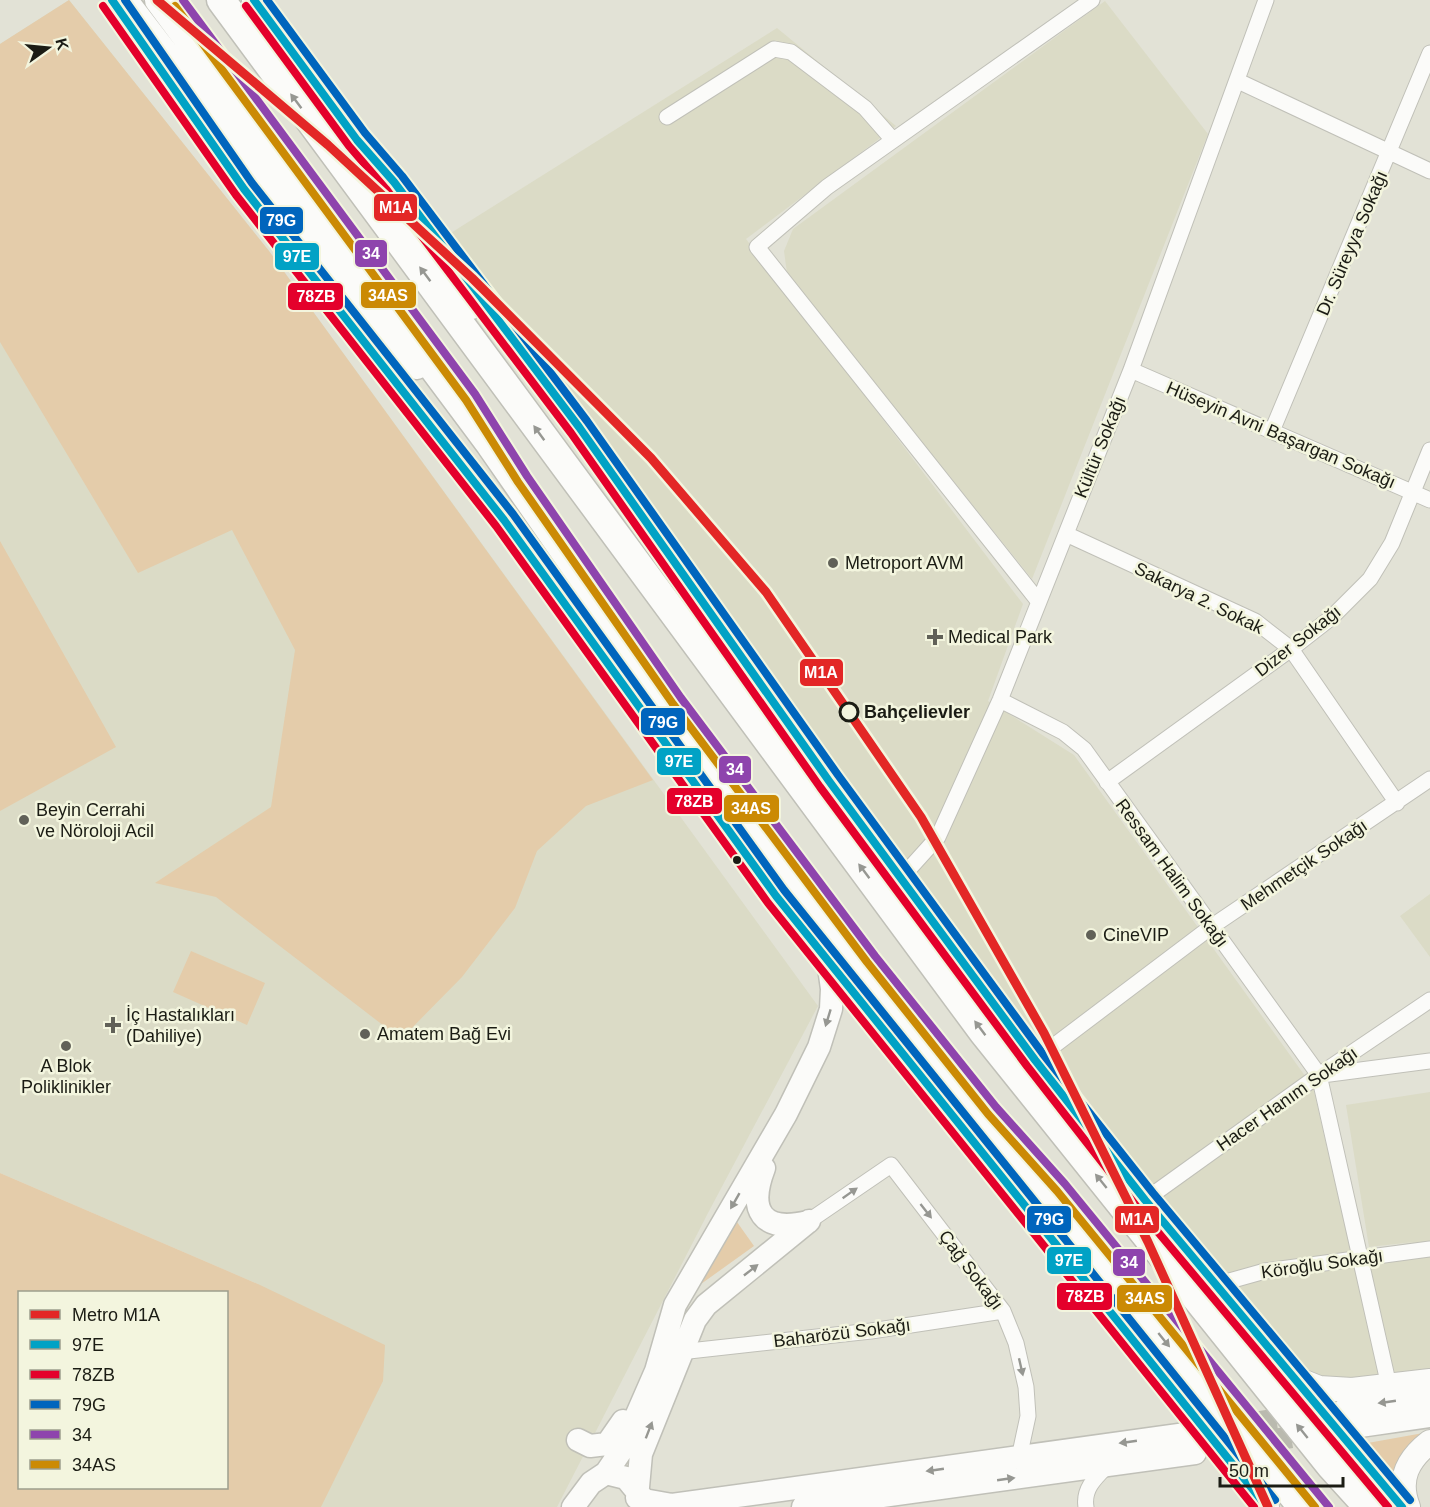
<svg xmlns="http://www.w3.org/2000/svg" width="1430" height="1507" font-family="Helvetica,sans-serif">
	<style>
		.built { fill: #dbdbc6 }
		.green { fill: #e4ccaa; fill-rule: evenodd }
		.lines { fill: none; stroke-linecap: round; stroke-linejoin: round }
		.secondary-tunnel { stroke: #babaaf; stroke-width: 22; stroke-dasharray: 22 11; stroke-linecap: butt }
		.street-casing { stroke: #c0c0b8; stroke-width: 17 }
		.secondary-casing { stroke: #c0c0b8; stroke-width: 25 }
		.primary-casing { stroke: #c0c0b8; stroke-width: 26 }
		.highway-casing { stroke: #c0c0b8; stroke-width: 31 }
		.street { stroke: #fbfbf9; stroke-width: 15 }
		.secondary { stroke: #fbfbf9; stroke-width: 22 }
		.primary { stroke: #fbfbf9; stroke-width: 24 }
		.highway { stroke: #fbfbf9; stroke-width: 28 }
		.bus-1-casing { stroke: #f3f5de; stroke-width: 12 }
		.bus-2-casing { stroke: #f3f5de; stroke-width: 12 }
		.bus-3-casing { stroke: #f3f5de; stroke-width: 12 }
		.bus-4-casing { stroke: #f3f5de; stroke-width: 12 }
		.bus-5-casing { stroke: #f3f5de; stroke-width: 12 }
		.bus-1 { stroke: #01a2c5; stroke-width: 8 }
		.bus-2 { stroke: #e4002b; stroke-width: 8 }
		.bus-3 { stroke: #0065bd; stroke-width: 8 }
		.bus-4 { stroke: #8e44ad; stroke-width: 8 }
		.bus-5 { stroke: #cb8a04; stroke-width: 8 }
		.metro-1-casing { stroke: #f3f5de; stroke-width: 14 }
		.metro-1 { stroke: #e32726; stroke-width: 9 }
		.oneway { fill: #969792 }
		.poi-dot { fill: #616158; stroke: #f3f5de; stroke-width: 2 }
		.stop-dot { fill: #f3f5de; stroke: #1b1c14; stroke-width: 3 }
		.bus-dot { fill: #1b1c14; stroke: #f3f5de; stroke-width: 2 }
		.labels { text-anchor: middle; stroke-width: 5; stroke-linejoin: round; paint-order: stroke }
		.street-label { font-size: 18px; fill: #1b1c14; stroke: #f3f5de }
		.poi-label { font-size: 18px; fill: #1b1c14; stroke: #f3f5de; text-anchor: start }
		.stop-label { font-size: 18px; font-weight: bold; fill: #1b1c14; stroke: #f3f5de; text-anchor: start }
		.line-badge { stroke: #f3f5de; stroke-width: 2 }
		.badge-label { font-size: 16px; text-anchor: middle; font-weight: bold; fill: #fff }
	</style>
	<rect width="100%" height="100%" fill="#e2e2d6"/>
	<path class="built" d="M69,0L269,251L818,1006L708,1213L557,1507H321L322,1500L258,1284L0,1173V44Z
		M1105,1L1208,134L1032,579L787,273L784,251L793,229Z
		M777,28L896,126L746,239L1023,604L988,701L1074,755L1313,1087L1351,1253L1414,1242L1369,1247L1346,1105L1430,1092V1378L1335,1385L1298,1372L922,886L446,236Z
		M1430,894V957L1400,916Z"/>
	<path class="green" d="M69,0L269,251L653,780L586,806L537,851L515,908L462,977L401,1039L216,897L155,883L271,807L295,650L232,530L138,573L0,342V44Z
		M0,541L116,747L0,811Z
		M191,951L265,983L247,1025L173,992Z
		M0,1173L258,1284L385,1345L383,1381L321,1507H0ZM20,1292H226V1488H20Z
		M737,1222L754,1246L701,1284Z
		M1429,1432L1394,1481L1362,1444Z"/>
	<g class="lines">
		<path class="secondary-tunnel" d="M1222,1428L1305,1415
			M1237,1446L1353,1427"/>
		<defs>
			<path id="street" d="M1238,81L1430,171
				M667,117L774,49L791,52L865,108L893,140
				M1131,370L1430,500
				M1272,431L1430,53
				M1066,534L1255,621L1291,649L1397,803
				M1039,602L757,247L827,187L1092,0
				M1000,700L1063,732L1084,749L1319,1075L1389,1386
				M1107,782L1291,649L1332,617L1370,579L1392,543L1430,450
				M901,878L938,837L1000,700L1131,370L1266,0
				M1035,1060L1211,927L1430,779
				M1322,1075L1430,1061
				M1145,1200L1319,1075L1430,1000
				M809,1221L891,1165L1003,1311L1016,1343L1026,1387L1028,1416L1019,1458
				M1215,1285L1265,1271L1430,1249
				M680,1352L871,1331L1003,1311
				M1086,1507C1083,1489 1095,1478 1107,1466"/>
			<path id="secondary" d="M764,1168C748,1210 761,1233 808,1222
				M1345,1409L1430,1396
				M1353,1427L1430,1416
				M578,1440L590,1446L607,1444L623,1421
				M606,1473L626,1478L644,1500L672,1505L1186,1434
				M637,1498L641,1454L695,1320L706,1305L809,1221
				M573,1507L591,1483L606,1473L621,1451L656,1371L675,1305L786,1114L819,1047L831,1009L832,989L828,960
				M803,1507L1195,1453"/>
			<path id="primary" d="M254,0L369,154
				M167,78L244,189L504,520L776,896L1267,1507
				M466,278L579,427L829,781L1035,1060L1145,1200L1402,1507
				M1294,1378L1319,1388L1352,1390L1430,1381
				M1408,1507C1397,1479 1408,1459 1430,1442"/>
			<path id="highway" d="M123,0L370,322L388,342L416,365
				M159,0L490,444L727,785L873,978L1302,1507
				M221,0L983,1032L1330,1465L1368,1507
				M357,140C392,197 433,250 471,305"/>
		</defs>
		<use href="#street" class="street-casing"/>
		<use href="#secondary" class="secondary-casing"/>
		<use href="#primary" class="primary-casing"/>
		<use href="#highway" class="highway-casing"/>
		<use href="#street" class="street"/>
		<use href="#secondary" class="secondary"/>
		<use href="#primary" class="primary"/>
		<use href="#highway" class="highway"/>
		<defs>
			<path id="bus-1" d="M112,0L244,189L504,520L776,896L1267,1507
				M254,0L357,140L394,182L579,427L829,781L1035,1060L1145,1200L1402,1507"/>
			<path id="bus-2" d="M103,6L236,195L496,526L768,903L1254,1507
				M246,6L349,146L386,189L571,433L820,787L1027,1066L1137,1207L1388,1507"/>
			<path id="bus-3" d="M125,0L252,183L513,514L784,890L1275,1500
				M267,0L365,133L402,176L587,421L838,775L1043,1054L1153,1193L1410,1500"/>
			<path id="bus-4" d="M183,0L475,394L527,476L681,698L875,956L996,1107L1065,1184L1329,1507"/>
			<path id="bus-5" d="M175,6L466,400L518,482L673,704L867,962L988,1114L1057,1191L1315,1507"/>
		</defs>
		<use href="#bus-1" class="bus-1-casing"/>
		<use href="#bus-2" class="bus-2-casing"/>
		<use href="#bus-3" class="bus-3-casing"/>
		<use href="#bus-4" class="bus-4-casing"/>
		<use href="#bus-5" class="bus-5-casing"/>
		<use href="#bus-1" class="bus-1"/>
		<use href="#bus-2" class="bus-2"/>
		<use href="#bus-3" class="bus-3"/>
		<use href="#bus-4" class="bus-4"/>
		<use href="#bus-5" class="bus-5"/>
		<defs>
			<path id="metro-1" d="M157,0L328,145L472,278L651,458L766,592L921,817L1044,1033L1148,1242L1268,1507"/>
		</defs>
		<use href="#metro-1" class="metro-1-casing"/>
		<use href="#metro-1" class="metro-1"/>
	</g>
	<defs><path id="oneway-solid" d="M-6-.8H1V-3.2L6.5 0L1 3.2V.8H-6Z" transform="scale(1.5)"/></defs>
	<g class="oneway">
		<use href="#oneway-solid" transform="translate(296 101) rotate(-127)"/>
		<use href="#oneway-solid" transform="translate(425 274) rotate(-127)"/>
		<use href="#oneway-solid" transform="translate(539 433) rotate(-126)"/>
		<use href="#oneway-solid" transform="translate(864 871) rotate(-127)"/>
		<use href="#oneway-solid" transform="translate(828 1018) rotate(107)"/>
		<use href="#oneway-solid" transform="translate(980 1028) rotate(-127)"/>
		<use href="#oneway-solid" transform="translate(1101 1181) rotate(-129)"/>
		<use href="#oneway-solid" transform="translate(850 1193) rotate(-35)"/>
		<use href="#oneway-solid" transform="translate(735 1201) rotate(120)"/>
		<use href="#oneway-solid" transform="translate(926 1211) rotate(52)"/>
		<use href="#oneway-solid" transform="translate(751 1270) rotate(-38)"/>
		<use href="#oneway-solid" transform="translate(1164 1340) rotate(51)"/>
		<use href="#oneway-solid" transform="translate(1021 1367) rotate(77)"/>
		<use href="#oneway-solid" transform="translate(1387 1402) rotate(172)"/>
		<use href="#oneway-solid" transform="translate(649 1430) rotate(-69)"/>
		<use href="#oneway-solid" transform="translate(1302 1431) rotate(-129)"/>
		<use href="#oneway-solid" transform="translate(1128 1442) rotate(172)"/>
		<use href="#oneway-solid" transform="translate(935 1470) rotate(172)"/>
		<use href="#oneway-solid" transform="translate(1006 1479) rotate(-8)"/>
	</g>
	<g class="poi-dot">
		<circle cx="833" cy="563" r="6"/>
		<path d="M932 628h6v6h6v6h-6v6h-6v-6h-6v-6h6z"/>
		<circle cx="24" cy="820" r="6"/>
		<circle cx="1091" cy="935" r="6"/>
		<path d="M110 1016h6v6h6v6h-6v6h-6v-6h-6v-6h6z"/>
		<circle cx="365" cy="1034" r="6"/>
		<circle cx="66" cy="1046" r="6"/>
	</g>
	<circle class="stop-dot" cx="849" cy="712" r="9"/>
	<circle class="bus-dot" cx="737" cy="860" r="5"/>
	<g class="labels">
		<g class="street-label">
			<text transform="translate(1352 243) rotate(-67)" y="6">Dr. Süreyya Sokağı</text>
			<text transform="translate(1281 435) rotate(23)" y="6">Hüseyin Avni Başargan Sokağı</text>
			<text transform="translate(1100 447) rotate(-68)" y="6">Kültür Sokağı</text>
			<text transform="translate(1199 598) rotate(26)" y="6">Sakarya 2. Sokak</text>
			<text transform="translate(1298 641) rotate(-38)" y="6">Dizer Sokağı</text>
			<text transform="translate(1304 865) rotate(-34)" y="6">Mehmetçik Sokağı</text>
			<text transform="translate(1172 873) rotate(54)" y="6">Ressam Halim Sokağı</text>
			<text transform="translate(1287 1099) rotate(-35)" y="6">Hacer Hanım Sokağı</text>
			<text transform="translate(1322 1264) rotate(-8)" y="6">Köroğlu Sokağı</text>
			<text transform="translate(971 1270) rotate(53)" y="6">Çağ Sokağı</text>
			<text transform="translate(842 1333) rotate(-7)" y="6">Baharözü Sokağı</text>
		</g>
		<g class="poi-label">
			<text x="845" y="569">Metroport AVM</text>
			<text x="948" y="643">Medical Park</text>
			<text x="36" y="816">Beyin Cerrahi<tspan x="36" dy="21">ve Nöroloji Acil</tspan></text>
			<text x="1103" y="941">CineVIP</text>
			<text x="126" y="1021">İç Hastalıkları<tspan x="126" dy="21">(Dahiliye)</tspan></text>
			<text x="377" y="1040">Amatem Bağ Evi</text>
			<text x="66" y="1072" text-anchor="middle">A Blok<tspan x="66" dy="21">Poliklinikler</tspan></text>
		</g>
		<g class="stop-label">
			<text x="864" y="718">Bahçelievler</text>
		</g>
	</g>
	<g class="line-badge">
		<rect x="373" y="193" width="45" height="29" rx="6" fill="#e32726"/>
		<rect x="259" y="206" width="45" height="29" rx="6" fill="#0065bd"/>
		<rect x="354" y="239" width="34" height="29" rx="6" fill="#8e44ad"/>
		<rect x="274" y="242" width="46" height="29" rx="6" fill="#01a2c5"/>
		<rect x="360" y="281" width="57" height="28" rx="6" fill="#cb8a04"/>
		<rect x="287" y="282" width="57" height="29" rx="6" fill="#e4002b"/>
		<rect x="799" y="658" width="45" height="29" rx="6" fill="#e32726"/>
		<rect x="640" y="707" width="46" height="29" rx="6" fill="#0065bd"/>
		<rect x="656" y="747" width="46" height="29" rx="6" fill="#01a2c5"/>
		<rect x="718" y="755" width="34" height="29" rx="6" fill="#8e44ad"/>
		<rect x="666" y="787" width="57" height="28" rx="6" fill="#e4002b"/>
		<rect x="723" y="794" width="57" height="29" rx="6" fill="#cb8a04"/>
		<rect x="1114" y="1205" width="46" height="29" rx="6" fill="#e32726"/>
		<rect x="1026" y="1205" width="46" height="29" rx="6" fill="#0065bd"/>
		<rect x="1046" y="1246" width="46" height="29" rx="6" fill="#01a2c5"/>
		<rect x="1112" y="1248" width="34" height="29" rx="6" fill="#8e44ad"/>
		<rect x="1056" y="1282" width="57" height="29" rx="6" fill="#e4002b"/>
		<rect x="1116" y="1284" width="57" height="29" rx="6" fill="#cb8a04"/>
	</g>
	<g class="badge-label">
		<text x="396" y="213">M1A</text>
		<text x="281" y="226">79G</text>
		<text x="371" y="259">34</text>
		<text x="297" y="262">97E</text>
		<text x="388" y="301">34AS</text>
		<text x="316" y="302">78ZB</text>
		<text x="821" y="678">M1A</text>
		<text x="663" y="728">79G</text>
		<text x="679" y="767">97E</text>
		<text x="735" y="775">34</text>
		<text x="694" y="807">78ZB</text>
		<text x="751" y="814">34AS</text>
		<text x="1137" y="1225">M1A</text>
		<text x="1049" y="1225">79G</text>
		<text x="1069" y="1266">97E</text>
		<text x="1129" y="1268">34</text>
		<text x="1085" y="1302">78ZB</text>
		<text x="1145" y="1304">34AS</text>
	</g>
	<rect x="18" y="1291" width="210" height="198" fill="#f3f5de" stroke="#9d9e8d" stroke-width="1.5"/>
	<rect x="30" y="1310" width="30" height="9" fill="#e32726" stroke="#9d9e8d" stroke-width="1.5"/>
	<text x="72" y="1321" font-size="18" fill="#1b1c14">Metro M1A</text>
	<rect x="30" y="1340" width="30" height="9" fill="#01a2c5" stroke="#9d9e8d" stroke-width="1.5"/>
	<text x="72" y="1351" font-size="18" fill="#1b1c14">97E</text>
	<rect x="30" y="1370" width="30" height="9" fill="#e4002b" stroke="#9d9e8d" stroke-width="1.5"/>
	<text x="72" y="1381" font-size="18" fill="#1b1c14">78ZB</text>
	<rect x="30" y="1400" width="30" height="9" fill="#0065bd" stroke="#9d9e8d" stroke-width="1.5"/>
	<text x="72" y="1411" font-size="18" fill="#1b1c14">79G</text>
	<rect x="30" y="1430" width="30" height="9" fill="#8e44ad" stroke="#9d9e8d" stroke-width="1.5"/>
	<text x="72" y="1441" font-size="18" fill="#1b1c14">34</text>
	<rect x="30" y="1460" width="30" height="9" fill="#cb8a04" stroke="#9d9e8d" stroke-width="1.5"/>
	<text x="72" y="1471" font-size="18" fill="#1b1c14">34AS</text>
	<g transform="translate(48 48) rotate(75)" stroke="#f3f5de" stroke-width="4.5" paint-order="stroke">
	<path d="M0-4.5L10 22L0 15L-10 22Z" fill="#1b1c14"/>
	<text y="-9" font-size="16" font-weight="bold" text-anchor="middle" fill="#1b1c14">K</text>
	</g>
	<path d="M1220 1477v9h123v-9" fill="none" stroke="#1b1c14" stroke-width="3"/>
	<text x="1229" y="1477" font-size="18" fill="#1b1c14" stroke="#f3f5de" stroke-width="4.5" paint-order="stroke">50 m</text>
</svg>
